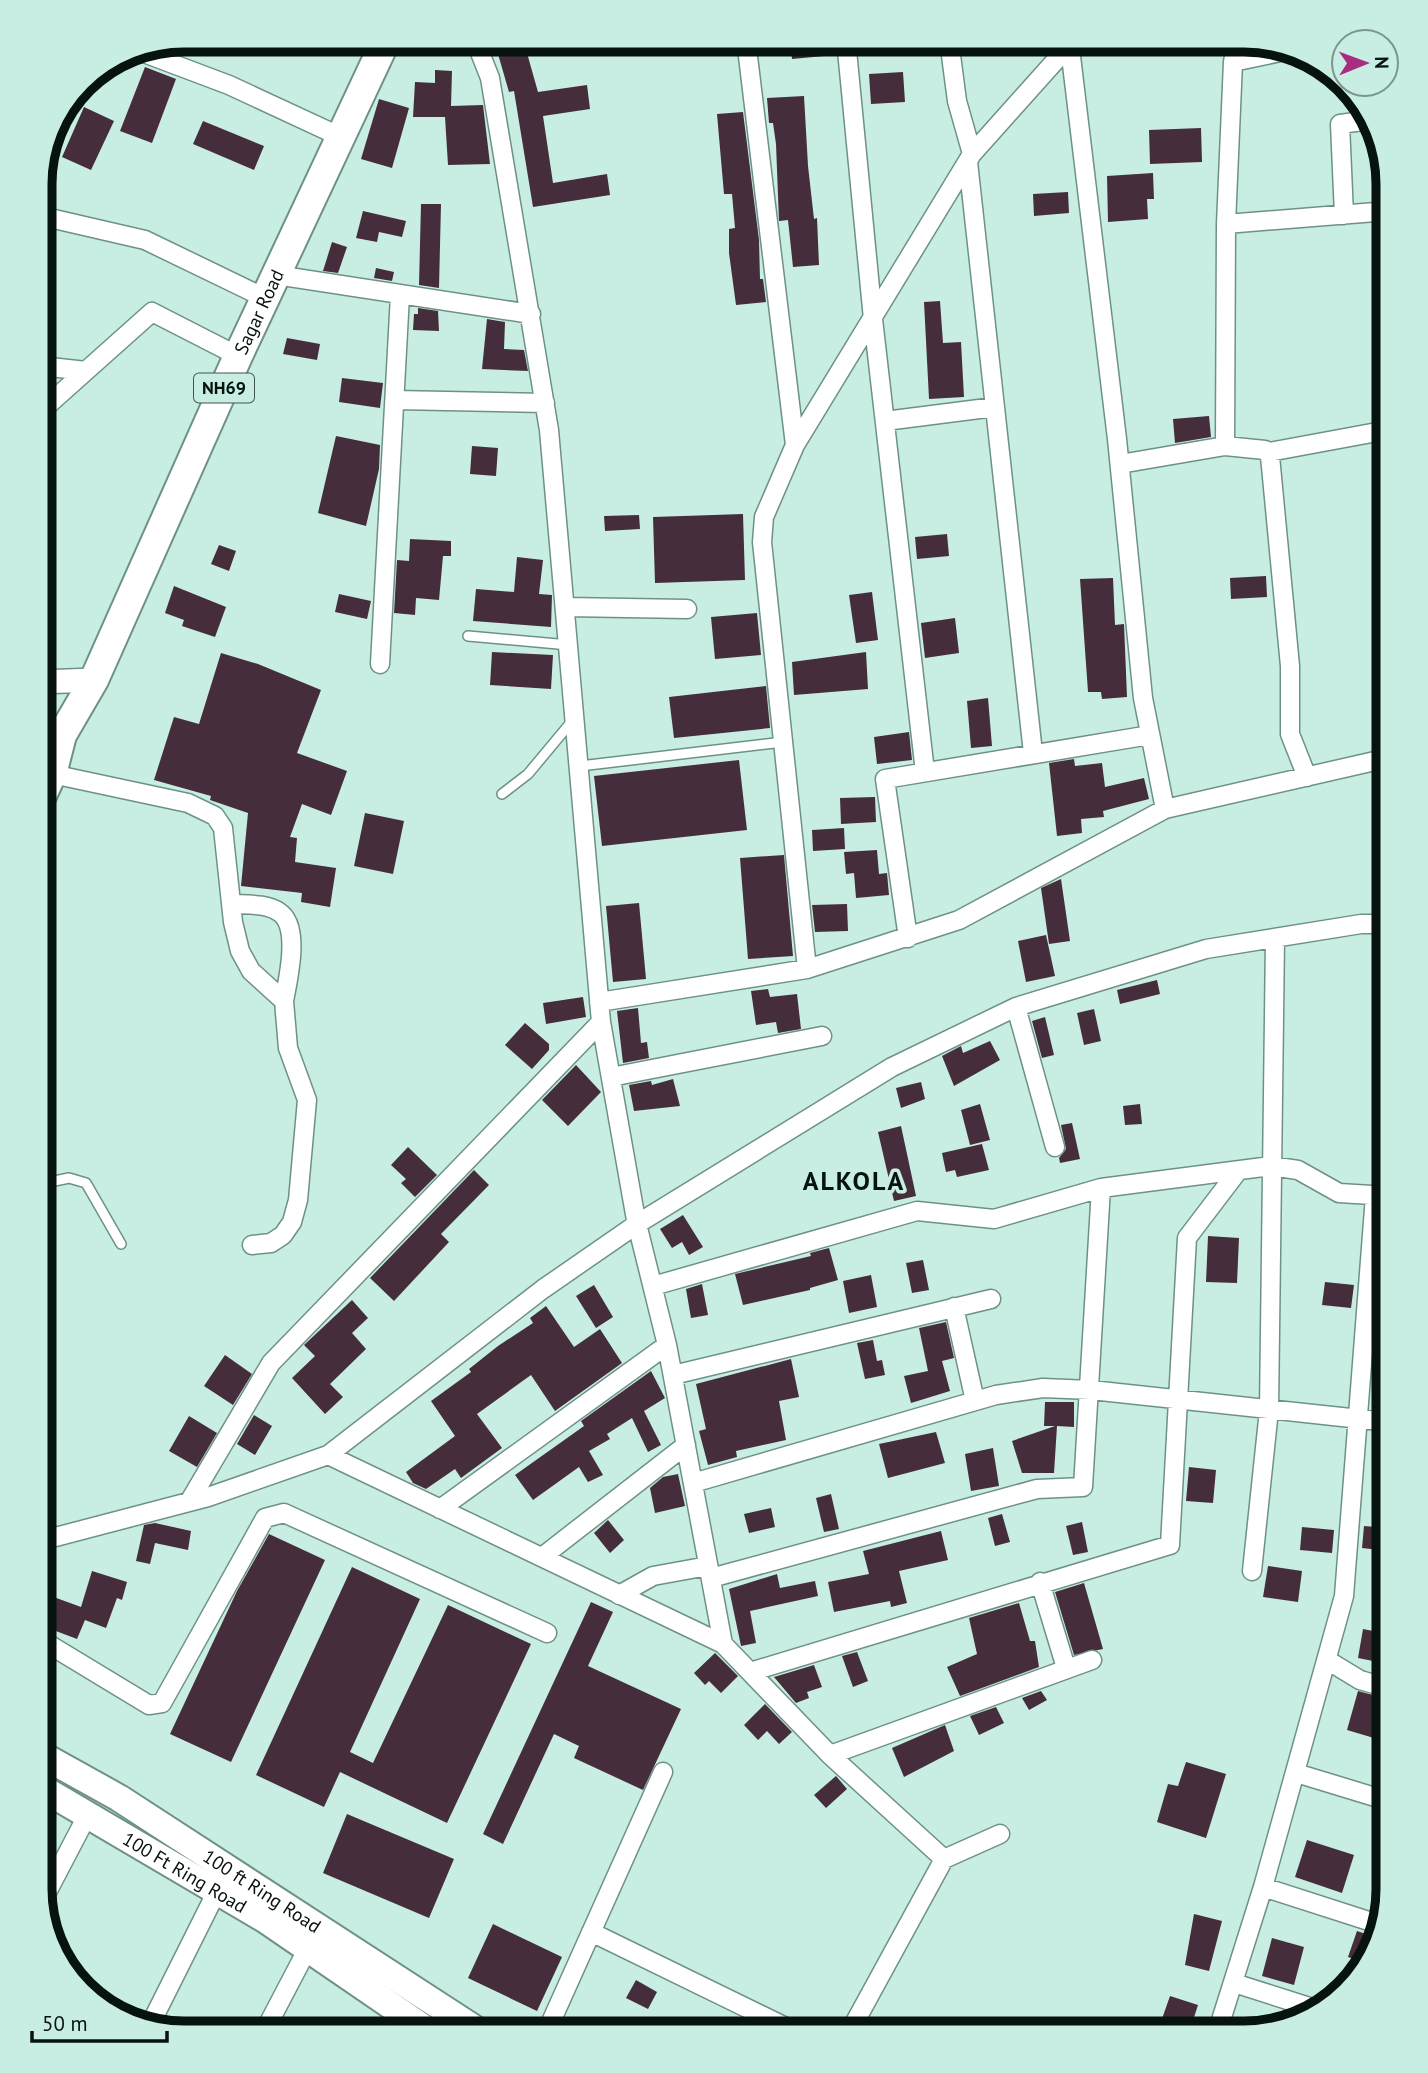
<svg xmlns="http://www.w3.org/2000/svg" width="1428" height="2073" font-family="'PT Sans',sans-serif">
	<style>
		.building { fill: #462d3b }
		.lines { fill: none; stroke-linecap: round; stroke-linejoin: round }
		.service-casing { stroke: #6e9187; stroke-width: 12 }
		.minor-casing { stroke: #6e9187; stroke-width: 21 }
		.secondary-casing { stroke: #6e9187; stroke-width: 26 }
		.primary-casing { stroke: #6e9187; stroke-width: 30 }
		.trunk-casing { stroke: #6e9187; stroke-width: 32 }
		.service { stroke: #fff; stroke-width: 9 }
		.minor { stroke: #fff; stroke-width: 18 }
		.secondary { stroke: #fff; stroke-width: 23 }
		.primary { stroke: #fff; stroke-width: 26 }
		.trunk { stroke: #fff; stroke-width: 28 }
		.labels { text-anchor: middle; stroke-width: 7; stroke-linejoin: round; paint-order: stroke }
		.shield { fill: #c8eee3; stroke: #40554f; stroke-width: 2 }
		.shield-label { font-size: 18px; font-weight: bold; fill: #06130f }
		.street-label { font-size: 19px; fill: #06130f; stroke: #c8eee3 }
		.district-label { font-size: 26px; font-weight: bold; letter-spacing: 2px; fill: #06130f; stroke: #c8eee3 }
		.rim { fill: none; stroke: #06130f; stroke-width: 9 }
	</style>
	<rect width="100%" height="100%" fill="#c8eee3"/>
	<path class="building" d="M790,40H822L824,56L792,59Z
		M525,46L538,92L587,85L590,109L543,116L553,183L607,174L610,195L533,207L514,91L509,92L498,54Z
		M145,67L176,79L152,143L120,131Z
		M435,70L452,71L451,106L483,105L490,164L448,165L445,117H413L415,82L435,83Z
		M903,72L905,102L871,104L869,74Z
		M804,96L808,166L814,219L817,218L819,265L793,267L788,220L779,221L776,144L773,123H769L767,98Z
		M379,99L409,108L392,168L361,159Z
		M84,107L114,121L91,170L62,157Z
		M743,112L759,240L760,279H763L766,302L736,305L729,253V229L735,228L732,194H724L717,114Z
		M203,121L264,146L254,170L193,144Z
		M1201,128L1202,162L1150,164L1149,130Z
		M1153,173L1154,199H1147L1148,219L1108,222L1107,176Z
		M1068,192L1069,213L1034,216L1033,194Z
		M421,204H441L439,288L419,285Z
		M363,211L406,221L402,237L379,232L377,242L356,238Z
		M332,242L347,247L338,273L323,271Z
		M376,268L394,272L392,281L374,278Z
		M940,301L943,343L961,342L964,397L929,399L924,302Z
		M418,308L438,311L439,331L413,330L414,314H418Z
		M487,319L505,322L504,349L524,350L528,371L482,369Z
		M287,338L320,344L317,360L283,354Z
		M342,378L383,383L380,408L339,402Z
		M1209,416L1211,437L1175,443L1173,419Z
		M336,436L380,445L379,469L366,526L318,513Z
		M472,446L498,448L496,476L470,474Z
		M743,514L745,580L655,583L653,517Z
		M639,515L640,529L605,531L604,516Z
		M947,534L949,556L917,559L915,537Z
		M410,539L451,541V556H443L439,600L416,598L415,615L394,613L397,560L409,561Z
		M219,545L236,551L229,571L211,564Z
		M517,557L543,560L539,594L552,595L551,627L473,621L476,589L514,592Z
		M1266,576L1267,597L1231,599L1230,578Z
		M1113,578L1115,625L1124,624L1127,697L1102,699L1101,692H1088L1080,579Z
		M174,586L226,607L215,637L182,626L184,620L165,613Z
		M872,592L878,640L856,643L849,595Z
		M339,594L371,601L367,619L335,612Z
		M757,613L761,655L715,659L711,617Z
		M955,618L959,653L925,658L921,623Z
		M492,652L553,655L551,689L490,685Z
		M866,652L868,689L794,695L792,662Z
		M221,653L258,664L321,690L297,753L347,771L331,815L302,804L290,837L297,838L295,862L336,868L330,907L301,902L302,893L241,886L248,813L210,800L211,796L154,780L174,717L199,724Z
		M766,686L770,728L674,738L669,697Z
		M988,698L992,746L971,748L967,701Z
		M909,732L912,760L877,764L874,737Z
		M1074,759L1075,766L1102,763L1105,787L1144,778L1149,799L1103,811L1104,817L1081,819L1082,833L1057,836L1049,763Z
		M739,760L747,830L602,846L594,776Z
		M875,797L876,822L841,824L840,798Z
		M365,813L404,821L393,874L354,866Z
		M844,828L845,849L813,851L812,830Z
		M877,850L879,874L887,873L889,895L856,898L854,873L846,874L844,852Z
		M784,855L793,956L748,959L740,858Z
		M1061,879L1070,941L1049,944L1041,888Z
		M639,903L646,979L613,982L606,906Z
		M847,904L848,931L815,932L812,905Z
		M1046,935L1055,976L1026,982L1018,941Z
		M1157,980L1160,994L1120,1004L1117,990Z
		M768,989L770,997L797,994L801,1029L778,1033L776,1022L756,1025L751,991Z
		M583,997L586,1017L546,1024L543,1003Z
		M638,1008L641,1043L647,1042L649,1058L623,1063L617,1011Z
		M1094,1009L1101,1041L1084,1045L1077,1013Z
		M1045,1017L1054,1055L1042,1058L1032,1021Z
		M525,1023L549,1044V1050L532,1069L505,1045Z
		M990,1041L1000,1060L954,1086L942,1056L961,1046L963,1053Z
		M576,1065L601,1092L568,1126L542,1100Z
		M673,1079L680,1106L634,1111L629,1085L651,1081L652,1085Z
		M921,1082L925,1099L901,1108L896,1088Z
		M980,1104L990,1140L970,1145L961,1110Z
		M1140,1104L1142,1124L1125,1125L1123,1106Z
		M1072,1123L1080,1159L1060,1163L1059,1158L1066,1149L1061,1125Z
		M901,1126L916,1196L894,1201L878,1132Z
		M982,1144L989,1170L957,1177L955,1170L946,1172L942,1153Z
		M408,1147L437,1175L415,1197L401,1183L406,1179L391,1165Z
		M474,1170L489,1185L441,1234L449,1242L394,1301L370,1278Z
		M683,1215L703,1247L689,1255L682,1242L672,1248L660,1229Z
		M1208,1236L1239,1238L1237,1283L1206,1282Z
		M829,1248L838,1280L810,1288V1290L743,1305L735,1274L811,1256L810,1253Z
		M923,1260L929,1290L912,1293L906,1263Z
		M871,1275L877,1307L849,1313L843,1281Z
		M1325,1282L1354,1285L1351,1308L1322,1305Z
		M702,1284L708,1315L691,1318L686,1289Z
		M594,1285L613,1317L596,1328L576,1296Z
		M352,1300L368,1318L352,1333L366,1349L330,1384L343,1397L325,1414L292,1378L315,1356L304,1345Z
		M546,1306L574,1347L600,1329L622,1363L555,1411L531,1375L477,1414L502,1448L461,1478L455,1469L426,1489L413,1483L406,1472L455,1436L431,1401L471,1372L469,1369L498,1346L533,1323L530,1318Z
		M946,1322L954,1358L942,1361L950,1391L911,1403L904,1376L928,1371L919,1328Z
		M873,1340L877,1361L882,1360L885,1375L865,1379L857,1343Z
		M225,1355L252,1374L233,1405L204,1386Z
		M791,1359L799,1397L779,1401L786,1440L736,1451L737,1457L708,1465L699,1431L706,1429L696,1384Z
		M651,1371L665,1398L644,1411L661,1445L648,1452L632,1418L607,1434L610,1439L589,1451L603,1475L588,1482L579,1467L533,1500L515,1475L584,1426L581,1421Z
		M1045,1402H1074V1427L1057,1426L1054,1473H1022L1012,1441L1055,1426H1044Z
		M254,1415L272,1426L255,1455L237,1444Z
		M189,1416L217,1433L197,1467L169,1451Z
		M936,1432L945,1463L888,1478L879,1444Z
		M993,1448L999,1486L971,1491L965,1454Z
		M1189,1467L1216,1470L1213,1503L1186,1501Z
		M678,1474L685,1506L655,1513L650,1488L663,1477Z
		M831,1494L839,1529L824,1532L816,1498Z
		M771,1508L775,1527L749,1533L744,1514Z
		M1002,1514L1010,1542L995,1546L988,1518Z
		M608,1520L624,1540L610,1553L594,1533Z
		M1082,1522L1088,1552L1073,1555L1066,1526Z
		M155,1523L191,1531L188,1550L155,1543L150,1564L136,1561L144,1525Z
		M1364,1526L1388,1528V1551L1362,1548Z
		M1302,1527L1334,1530L1332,1553L1300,1550Z
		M941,1531L948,1560L899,1571L907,1603L891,1607L890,1601L834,1612L828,1582L869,1574L863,1551Z
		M269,1534L325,1560L231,1762L170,1734L237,1591Z
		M1268,1566L1302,1571L1298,1602L1263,1597Z
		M352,1567L420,1599L350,1752L373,1763L448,1605L531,1644L447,1823L340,1772L324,1807L256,1775Z
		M92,1571L127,1582L122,1600L117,1598L106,1628L85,1620L77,1639L40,1625V1592L81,1607Z
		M777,1574L780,1588L815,1581L818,1596L750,1611L756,1643L741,1646L729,1589Z
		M1084,1583L1103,1649L1074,1655L1055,1592Z
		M591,1602L613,1612L588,1666L681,1709L643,1790L574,1758L579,1746L554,1734L503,1844L483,1834Z
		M1019,1603L1030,1641H1035L1039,1667L960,1696L947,1667L977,1654L969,1618Z
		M1363,1629L1388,1634V1664L1358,1658Z
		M857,1652L868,1681L853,1687L842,1656Z
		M715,1653L738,1676L721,1693L709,1681L705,1685L694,1673Z
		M814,1665L822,1687L807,1692L809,1698L796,1703L774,1677Z
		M1041,1691L1047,1700L1029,1710L1022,1698Z
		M1358,1691L1388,1699V1728L1384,1741L1347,1730Z
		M765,1704L792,1732L779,1744L767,1731L758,1740L744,1725Z
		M996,1707L1004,1723L979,1735L970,1716Z
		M945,1725L954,1751L904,1777L892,1748Z
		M1186,1762L1226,1774L1206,1838L1157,1822L1168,1784L1178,1786Z
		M836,1776L847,1789L826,1808L814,1795Z
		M347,1814L454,1859L429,1918L323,1873Z
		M1307,1840L1354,1855L1342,1893L1295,1877Z
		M1194,1914L1222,1921L1209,1971L1185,1965Z
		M493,1924L562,1957L537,2011L468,1978Z
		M1357,1931L1375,1937L1366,1963L1348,1957Z
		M1272,1938L1304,1947L1294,1985L1262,1976Z
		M636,1980L657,1992L648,2009L626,1998Z
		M1170,1996L1198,2005L1189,2033H1157Z"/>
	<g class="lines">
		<defs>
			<path id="service" d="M468,636L569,645
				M580,766L783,742
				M502,794L528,774L573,720
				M40,1184L69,1178L86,1183L121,1244"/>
			<path id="minor" d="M475,40L490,78L549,430L601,1022L636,1220L667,1345L723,1644
				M746,40L795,445
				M846,40L873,319L925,772
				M949,40L957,101L972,154
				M1070,48L1117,439L1143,698L1165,809
				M136,50L229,85L341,137
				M1233,62L1285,51
				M76,93L87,79
				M968,162L1033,753
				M1344,215L1340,124L1371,120
				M41,216L145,240L265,298
				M1226,224L1388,211
				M276,275L531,314
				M41,366L86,371
				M395,400L545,403
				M40,412L152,312L238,356
				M885,421L995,407
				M1225,446L1265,450L1270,456L1290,666V734L1307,777
				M1269,452L1388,430
				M1120,464L1225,446L1226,224L1233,62L1237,41
				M566,607L687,609
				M380,664L400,295
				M52,774L188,803L215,816L223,828L233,922L240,951L251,971L284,1001L288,1048L307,1100L298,1200L292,1222L283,1235L271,1243L252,1245
				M231,904C246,905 266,903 279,912C301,926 288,979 284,1001
				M908,938L885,779L1150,735
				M807,969L762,542L764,517L795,445L972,154L1074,40
				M599,1002L807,969L959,920L1165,809L1388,758
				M1016,1007L1055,1147
				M611,1077L822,1036
				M653,1286L917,1211L994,1219L1101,1188L1271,1166L1298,1170L1339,1193L1388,1196
				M954,1307L975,1401
				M673,1375L991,1299
				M328,1455L723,1644L830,1755L944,1859
				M693,1483L996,1395L1043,1388L1091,1390L1388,1422
				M189,1502L271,1363L601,1022
				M440,1509L667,1345
				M40,1541L208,1497L328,1455L543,1289L637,1224L892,1067L1016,1007L1206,949L1361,924H1388
				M542,1557L686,1445
				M1252,1571L1269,1410L1275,938
				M711,1578L1037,1489L1083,1487L1101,1188
				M1040,1582L1066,1668
				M619,1595L653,1576L708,1566
				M40,1639L149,1705L162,1703L265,1518L284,1513L547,1633
				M1327,1660L1360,1680L1388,1688
				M750,1672L1170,1545L1187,1238L1238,1171
				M830,1755L1092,1660
				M1296,1773L1388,1801
				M1263,1887L1378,1924
				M43,1900L88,1814
				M591,1932L798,2033
				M1234,1983L1319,2010
				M150,2025L217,1891
				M264,2032L308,1948
				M546,2033L663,1772
				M849,2033L944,1859L1000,1834
				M1217,2033L1263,1887L1344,1596L1375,1196"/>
			<path id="secondary" d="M40,682L94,680"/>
			<g id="primary">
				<path id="s1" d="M40,1754L119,1798L481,2033"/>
				<path id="s2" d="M40,1787L266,1920L431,2033"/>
			</g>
			<g id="trunk">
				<path id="s3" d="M40,800L52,774L62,735L94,680L238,356L386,40"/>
			</g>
		</defs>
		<use href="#service" class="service-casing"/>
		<use href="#minor" class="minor-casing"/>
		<use href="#secondary" class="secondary-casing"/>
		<use href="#primary" class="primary-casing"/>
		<use href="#trunk" class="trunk-casing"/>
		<use href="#service" class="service"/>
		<use href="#minor" class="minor"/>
		<use href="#secondary" class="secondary"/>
		<use href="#primary" class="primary"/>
		<use href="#trunk" class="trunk"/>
	</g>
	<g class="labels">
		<rect class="shield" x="194" y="373.5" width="60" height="29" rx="5"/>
		<g class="shield-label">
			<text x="224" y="394">NH69</text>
		</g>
		<g class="street-label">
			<text dy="7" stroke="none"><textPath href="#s3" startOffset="536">Sagar Road</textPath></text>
			<text dy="7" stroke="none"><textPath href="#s2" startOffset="168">100 Ft Ring Road</textPath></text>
			<text dy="7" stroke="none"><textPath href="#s1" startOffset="261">100 ft Ring Road</textPath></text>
		</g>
		<g class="district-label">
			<text x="854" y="1190">ALKOLA</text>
		</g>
	</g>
	<path d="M0 0H1428V2073H0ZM184 52H1244A132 132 0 0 1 1376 184V1889A132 132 0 0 1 1244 2021H184A132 132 0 0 1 52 1889V184A132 132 0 0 1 184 52Z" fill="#c8eee3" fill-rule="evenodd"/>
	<path class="rim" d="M184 52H1244A132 132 0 0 1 1376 184V1889A132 132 0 0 1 1244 2021H184A132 132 0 0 1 52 1889V184A132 132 0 0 1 184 52Z"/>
	<g transform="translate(1365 63) rotate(89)"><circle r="33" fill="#c8eee3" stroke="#7a968e" stroke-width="2"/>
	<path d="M0-5L12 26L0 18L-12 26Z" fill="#a92d7f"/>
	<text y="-10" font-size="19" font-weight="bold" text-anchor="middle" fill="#06130f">N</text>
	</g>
	<path d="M32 2031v10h135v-10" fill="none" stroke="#06130f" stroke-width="3.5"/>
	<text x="42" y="2031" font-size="21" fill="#06130f" stroke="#c8eee3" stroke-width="5" paint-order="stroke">50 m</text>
</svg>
